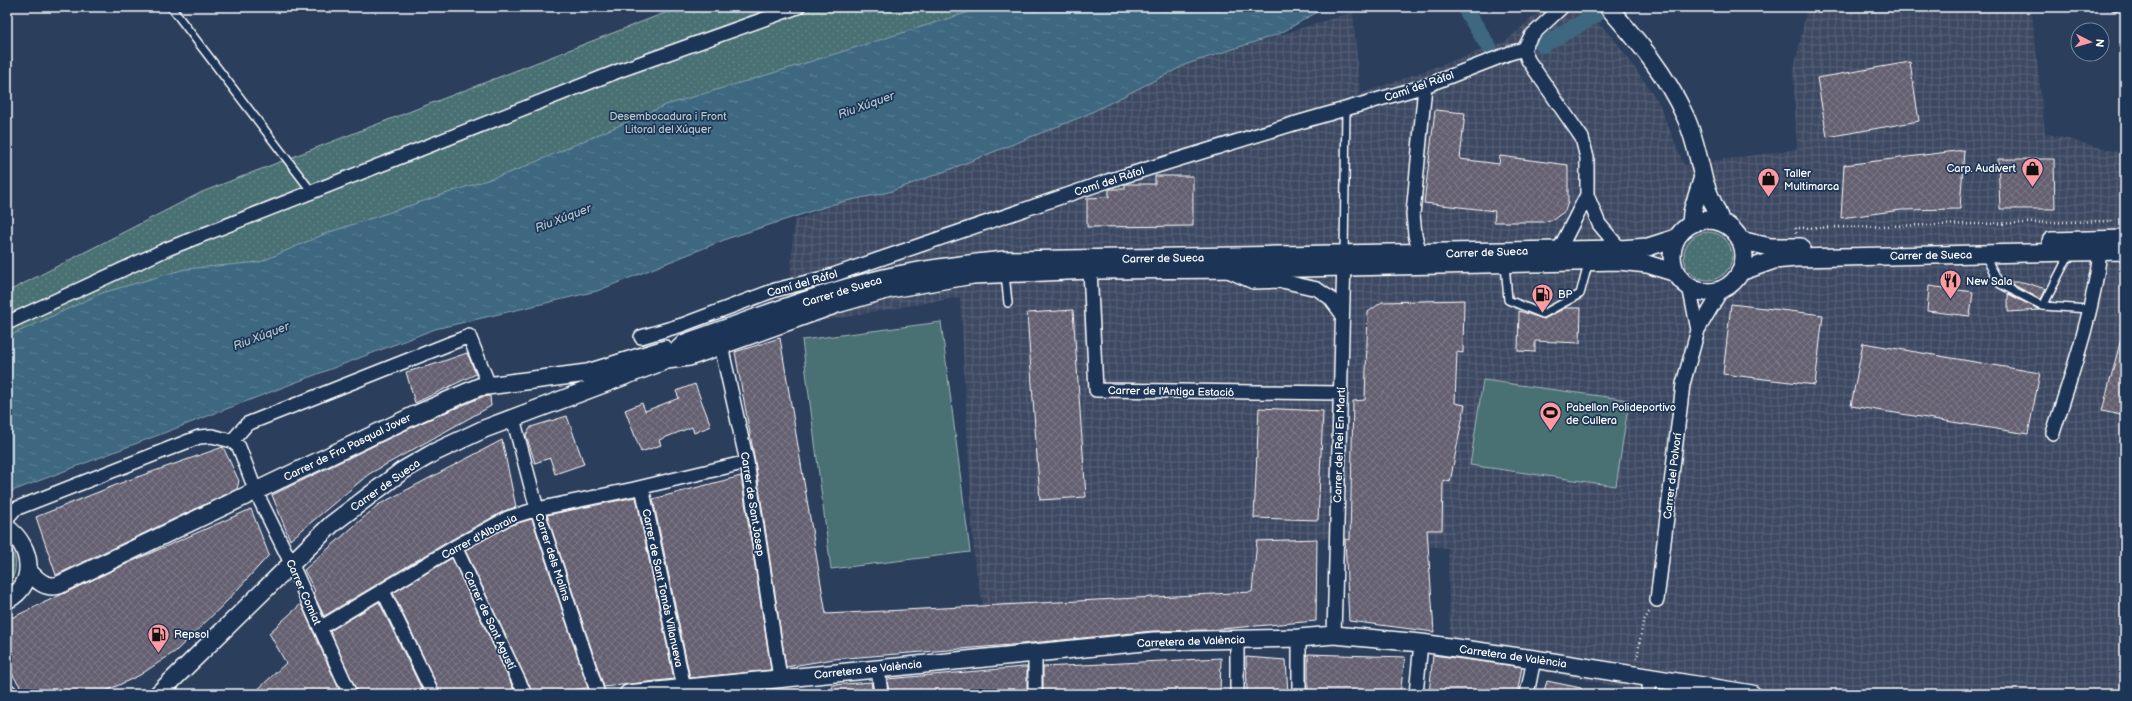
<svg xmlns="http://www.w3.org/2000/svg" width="2132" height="701" font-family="'Balsamiq Sans',sans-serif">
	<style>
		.industrial { fill: url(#industrial-grid) }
		.grass { fill: url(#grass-dots); stroke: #a4b8b9 }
		.pitch { fill: #497073; stroke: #a4b8b9 }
		.water { fill: url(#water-ripples); stroke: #8aa4b3 }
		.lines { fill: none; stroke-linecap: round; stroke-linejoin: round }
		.canal { stroke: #3c6880; stroke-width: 16 }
		.building { fill: url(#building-cross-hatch); stroke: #fff }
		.service-casing { stroke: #fff; stroke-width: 10 }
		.minor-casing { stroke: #fff; stroke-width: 16 }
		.tertiary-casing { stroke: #fff; stroke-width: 20 }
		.path { stroke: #fff; stroke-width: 2.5; stroke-dasharray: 1 3; stroke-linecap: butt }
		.service { stroke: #1d3557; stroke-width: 7 }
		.minor { stroke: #1d3557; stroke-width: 13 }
		.tertiary { stroke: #1d3557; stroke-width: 17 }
		.rail { stroke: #fff; stroke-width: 3; stroke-dasharray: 6 3; stroke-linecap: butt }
		.labels { text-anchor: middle; stroke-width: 3.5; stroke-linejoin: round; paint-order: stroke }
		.street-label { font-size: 11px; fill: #fff; stroke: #1d3557 }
		.park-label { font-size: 11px; fill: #b6c6c7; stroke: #1d3557 }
		.poi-label { font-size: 11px; fill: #fff; stroke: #1d3557; text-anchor: start }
		.water-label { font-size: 12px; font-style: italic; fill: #b1c3cc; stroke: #1d3557 }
	</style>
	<defs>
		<pattern id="industrial-grid" width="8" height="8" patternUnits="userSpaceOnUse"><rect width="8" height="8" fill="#3c4862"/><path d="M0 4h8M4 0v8" fill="none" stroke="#59637a"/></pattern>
		<pattern id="grass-dots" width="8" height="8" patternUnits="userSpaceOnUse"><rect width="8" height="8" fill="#497073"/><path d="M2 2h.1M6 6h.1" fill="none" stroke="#648588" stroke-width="1.8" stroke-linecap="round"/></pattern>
		<pattern id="water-ripples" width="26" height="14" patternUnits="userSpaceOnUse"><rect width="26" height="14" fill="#3c6880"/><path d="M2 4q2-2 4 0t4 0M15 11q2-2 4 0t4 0" fill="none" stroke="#597f93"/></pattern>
		<pattern id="building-cross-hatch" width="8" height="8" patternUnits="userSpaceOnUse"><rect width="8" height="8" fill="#656171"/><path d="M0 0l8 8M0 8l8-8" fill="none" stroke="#7c7986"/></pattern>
	</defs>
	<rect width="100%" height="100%" fill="#2b3e5c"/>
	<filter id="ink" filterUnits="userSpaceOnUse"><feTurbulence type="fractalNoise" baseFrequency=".025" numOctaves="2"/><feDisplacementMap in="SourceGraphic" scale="8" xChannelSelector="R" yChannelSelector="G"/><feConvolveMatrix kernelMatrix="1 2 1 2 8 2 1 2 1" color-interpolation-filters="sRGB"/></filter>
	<g filter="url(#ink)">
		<path class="industrial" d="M1544,7H1581L1613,37L1658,101L1684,165L1797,149L1793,74L1807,7H2013L2032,14L2045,133L2125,154V694H1660L1634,690L1450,652L1448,548L1333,538L1257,541L1252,592L983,606L974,560L960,297L787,327L794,221L837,203L889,192L1086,115L1187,64L1353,12L1360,94L1505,42Z"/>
		<path class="grass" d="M680,7H1248L7,464V292L202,192Z
			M1684 256a24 24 0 1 1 48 0a24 24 0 1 1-48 0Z
			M7,544C19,555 18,574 7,586Z"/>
		<path class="pitch" d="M941,322L970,552L831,569L802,340Z
			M1483,380L1629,400L1616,486L1470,465Z"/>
		<path class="water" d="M985,7H1326L1279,34L1187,64L1086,115L951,169L889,192L837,203L729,238L597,291L435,329L7,493V337L102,293L185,269L260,262L327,233L517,170L666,105L793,67Z"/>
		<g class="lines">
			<path class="canal" d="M1464,7L1490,49
				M1543,45L1596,15"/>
		</g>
		<path class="building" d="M1910,62L1919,121L1827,137L1817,78Z
			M1435,110L1465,113L1460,159L1499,164L1500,156L1568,165V202L1565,211L1554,219L1544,222H1494L1495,211L1424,203Z
			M1964,150L1960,209L1901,210L1841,218L1844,165Z
			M1998,159H2054L2055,209H2000Z
			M1155,176H1193V226L1087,227V198L1109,197V189H1125V184H1155Z
			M2008,282H2023L2046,289L2041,299Z
			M1929,286L1973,292L1970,316L1927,311Z
			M2008,294L2040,310L2008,312Z
			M1464,300L1463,353L1457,352L1455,403L1465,405L1450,482L1443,480L1442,530H1427L1434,632L1349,621L1345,539L1350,540L1353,401L1365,400L1368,312L1382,302Z
			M1731,304L1823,315L1815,385L1723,374Z
			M1565,308H1581L1580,343L1535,341V352L1518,351L1519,311L1544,319Z
			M1073,310L1086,497L1040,500L1027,313Z
			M780,338L826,614L1252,592L1257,541L1317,539L1316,621L1208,630L1153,631L1011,645L834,659L786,667L755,461L735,352Z
			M2121,339H2125V416L2102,411Z
			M1863,343L2040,373L2028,434L1851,406Z
			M467,353L476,374L415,403L406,372L432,365Z
			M695,384L711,426L694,433L692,427L659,440L661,445L641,452L625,410L642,403L645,411L679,398L676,391Z
			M490,396L491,406L369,474L290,540L272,495L421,423L482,397Z
			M1259,408L1323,411L1318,520L1254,518Z
			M567,416L584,464L555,474L550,458L535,463L526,435L531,427Z
			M502,440L516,507L504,511L451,540L324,616L313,593L315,591L304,570L378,505Z
			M223,447L239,481L237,489L56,575L36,517L126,481Z
			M741,476L771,670L690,678L653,499Z
			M636,497L674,679L604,687L547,515Z
			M251,509L269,555L227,601L176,651L140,675L100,694H25L7,666V620L135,560Z
			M532,519L588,688L533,694L465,550L511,525Z
			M452,558L516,694H441L393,593Z
			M379,602L424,694H358L330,631Z
			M301,604L341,694H253L286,663L269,633Z
			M1308,654L1405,657L1400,694H1308Z
			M1433,655L1522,667L1517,694H1429Z
			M1246,657L1286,660L1288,694H1247Z
			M1221,658L1220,694H1043V667Z
			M1023,667H1027V694H889L887,679Z
			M1547,681L1581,688V694H1543Z
			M871,682L873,694H833L832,685Z"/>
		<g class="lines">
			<defs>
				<path id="service" d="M171,7L312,192
					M1984,254L2000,284L2043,306L2070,253
					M1344,255L1346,109
					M1505,264L1508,300L1543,314L1580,294L1589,261
					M1005,274L1008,303
					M2043,306L2089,309"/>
				<path id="minor" d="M1524,49L1528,60L1582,138L1587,158V195L1599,224L1620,249
					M1524,49L1531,36L1562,7
					M1559,250L1587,195
					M1420,254L1415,235L1413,214L1425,86
					M1090,270L1096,390L1341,393
					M1226,270L1253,282L1282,281L1317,289L1330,298L1342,314
					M1689,286L1698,330
					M7,323L167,249L621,70L798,7
					M641,337L682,325L775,290L827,277L1108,181L1293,124L1425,86L1510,53L1524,49
					M719,337L747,462L780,678
					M513,418L537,509L598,694
					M2053,433C2072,373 2093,314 2100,252
					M232,441L247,424L469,336L489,385
					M642,487L684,688
					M7,523L8,517L15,509L199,437L212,436L232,441L239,447L256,492L291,563L350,694
					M455,547L525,694
					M383,591L433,694
					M1657,600L1683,384L1698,330L1722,289
					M320,628L455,547L508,518L537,509L634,489L747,462
					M1334,635L1344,259
					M1299,638V694
					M1237,639V694
					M1035,652V694
					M878,669L881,694
					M1416,694L1421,643
					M1527,694L1534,659
					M1648,694L1651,677"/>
				<path id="tertiary" d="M1608,7C1638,41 1666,74 1685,116C1694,135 1698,156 1703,177C1707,192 1715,207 1721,222
					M1672 256a36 36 0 1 1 72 0a36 36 0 1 1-72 0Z
					M1691,224L1692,212L1703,177
					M1740,240L1770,247H1801
					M2051,241L2125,239
					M1740,272L1774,260L1795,258L2125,251
					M667,360L685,343C751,320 816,294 884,278C924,269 964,264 1005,260L1620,249L1648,247L1676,238
					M7,528C32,546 38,584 7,600
					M28,571C37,580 45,589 59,585L417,414L479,387L587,373L665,349
					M7,692L9,694
					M158,694L332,524L402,471L433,453L484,429L667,360L689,357L837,304L890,289L973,275L1090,270L1253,269L1619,261L1647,264L1676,273
					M628,694L1154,641L1299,638L1334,635L1421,643L1534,659L1752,694"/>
			</defs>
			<use href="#service" class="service-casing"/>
			<use href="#minor" class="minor-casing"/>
			<use href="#tertiary" class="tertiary-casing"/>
			<path class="path" d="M1796,233V228L2111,221L2113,223
				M1637,659L1643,622L1650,611"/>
			<use href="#service" class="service"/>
			<use href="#minor" class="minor"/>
			<use href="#tertiary" class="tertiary"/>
			<path class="rail" d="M2103,7L2125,12"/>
		</g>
	</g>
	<defs>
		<symbol id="shop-pin" viewBox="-11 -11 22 30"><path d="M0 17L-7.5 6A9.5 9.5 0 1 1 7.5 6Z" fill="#ff9aa2" stroke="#1d3557"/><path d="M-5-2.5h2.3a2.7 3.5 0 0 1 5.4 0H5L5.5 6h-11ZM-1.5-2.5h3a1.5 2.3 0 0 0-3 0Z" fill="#111"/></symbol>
		<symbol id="restaurant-pin" viewBox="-11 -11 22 30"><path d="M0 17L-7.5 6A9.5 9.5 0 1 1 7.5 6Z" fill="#ff9aa2" stroke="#1d3557"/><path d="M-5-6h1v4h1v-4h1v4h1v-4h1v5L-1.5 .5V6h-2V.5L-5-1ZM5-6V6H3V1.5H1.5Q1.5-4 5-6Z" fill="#111"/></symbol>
		<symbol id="fuel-pin" viewBox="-11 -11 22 30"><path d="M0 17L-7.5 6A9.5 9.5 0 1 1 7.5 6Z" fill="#ff9aa2" stroke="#1d3557"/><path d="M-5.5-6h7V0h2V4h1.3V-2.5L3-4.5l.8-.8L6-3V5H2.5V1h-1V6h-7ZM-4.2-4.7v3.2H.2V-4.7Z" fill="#111"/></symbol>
		<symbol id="stadium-pin" viewBox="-11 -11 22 30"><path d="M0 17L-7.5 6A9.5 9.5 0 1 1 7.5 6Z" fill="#ff9aa2" stroke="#1d3557"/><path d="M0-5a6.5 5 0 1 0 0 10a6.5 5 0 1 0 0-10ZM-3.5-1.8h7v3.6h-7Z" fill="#111"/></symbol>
	</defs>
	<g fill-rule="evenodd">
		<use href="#shop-pin" x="2020" y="156" width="25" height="34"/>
		<use href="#shop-pin" x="1756" y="166" width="25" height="34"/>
		<use href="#restaurant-pin" x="1938" y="268" width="25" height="34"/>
		<use href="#fuel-pin" x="1530" y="282" width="25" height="34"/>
		<use href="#stadium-pin" x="1538" y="400" width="25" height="34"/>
		<use href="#fuel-pin" x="146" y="622" width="25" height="34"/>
	</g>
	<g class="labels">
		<g class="street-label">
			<text transform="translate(1419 86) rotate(-19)" y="4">Camí del Ràfol</text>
			<text transform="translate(1109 181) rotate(-18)" y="4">Camí del Ràfol</text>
			<text transform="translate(1487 252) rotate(-2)" y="4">Carrer de Sueca</text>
			<text transform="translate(1931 255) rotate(-1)" y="4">Carrer de Sueca</text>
			<text transform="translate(1163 258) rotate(-1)" y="4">Carrer de Sueca</text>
			<text transform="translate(802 283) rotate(-16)" y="4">Camí del Ràfol</text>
			<text transform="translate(842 291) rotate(-17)" y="4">Carrer de Sueca</text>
			<text transform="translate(1171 391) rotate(1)" y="4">Carrer de l'Antiga Estació</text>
			<text transform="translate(1339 445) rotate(-88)" y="4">Carrer del Rei En Martí</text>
			<text transform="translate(347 447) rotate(-26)" y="4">Carrer de Fra Pasqual Jover</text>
			<text transform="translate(1672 476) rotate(-83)" y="4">Carrer del Polvorí</text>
			<text transform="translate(385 485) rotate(-35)" y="4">Carrer de Sueca</text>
			<text transform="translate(753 504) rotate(81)" y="4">Carrer de Sant Josep</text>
			<text transform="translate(479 536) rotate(-28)" y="4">Carrer d'Alboraia</text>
			<text transform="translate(553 557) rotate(72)" y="4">Carrer dels Molins</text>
			<text transform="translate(663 588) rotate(78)" y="4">Carrer de Sant Tomàs Villanueva</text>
			<text transform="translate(304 592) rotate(66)" y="4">Carrer Comiat</text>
			<text transform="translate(490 620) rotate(65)" y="4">Carrer de Sant Agustí</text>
			<text transform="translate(1191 641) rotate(-2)" y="4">Carretera de València</text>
			<text transform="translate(1513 656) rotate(8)" y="4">Carretera de València</text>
			<text transform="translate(868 669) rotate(-6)" y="4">Carretera de València</text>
		</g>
		<g class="park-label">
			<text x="668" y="120">Desembocadura i Front<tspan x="668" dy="13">Litoral del Xúquer</tspan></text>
		</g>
		<g class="poi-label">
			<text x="2016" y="172" text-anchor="end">Carp. Audivert</text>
			<text x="1784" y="177">Taller<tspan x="1784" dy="13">Multimarca</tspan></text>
			<text x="1966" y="285">New Sala</text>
			<text x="1558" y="298">BP</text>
			<text x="1566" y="411">Pabellon Polideportivo<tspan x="1566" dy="13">de Cullera</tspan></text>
			<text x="174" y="638">Repsol</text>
		</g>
		<g class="water-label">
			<text transform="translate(866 105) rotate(-20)" y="4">Riu Xúquer</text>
			<text transform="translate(563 218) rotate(-21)" y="4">Riu Xúquer</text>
			<text transform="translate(261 336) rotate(-21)" y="4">Riu Xúquer</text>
		</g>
	</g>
	<rect width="2132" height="701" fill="none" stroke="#1d3557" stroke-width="24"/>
	<rect x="12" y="12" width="2108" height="677" fill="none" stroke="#fff" stroke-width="1.5" filter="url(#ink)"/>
	<g transform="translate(2090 42) rotate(96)"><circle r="19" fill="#1d3557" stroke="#77869a"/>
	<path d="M0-3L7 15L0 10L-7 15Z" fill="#ff9aa2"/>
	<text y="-6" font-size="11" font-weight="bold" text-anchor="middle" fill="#ffffff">N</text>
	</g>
</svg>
